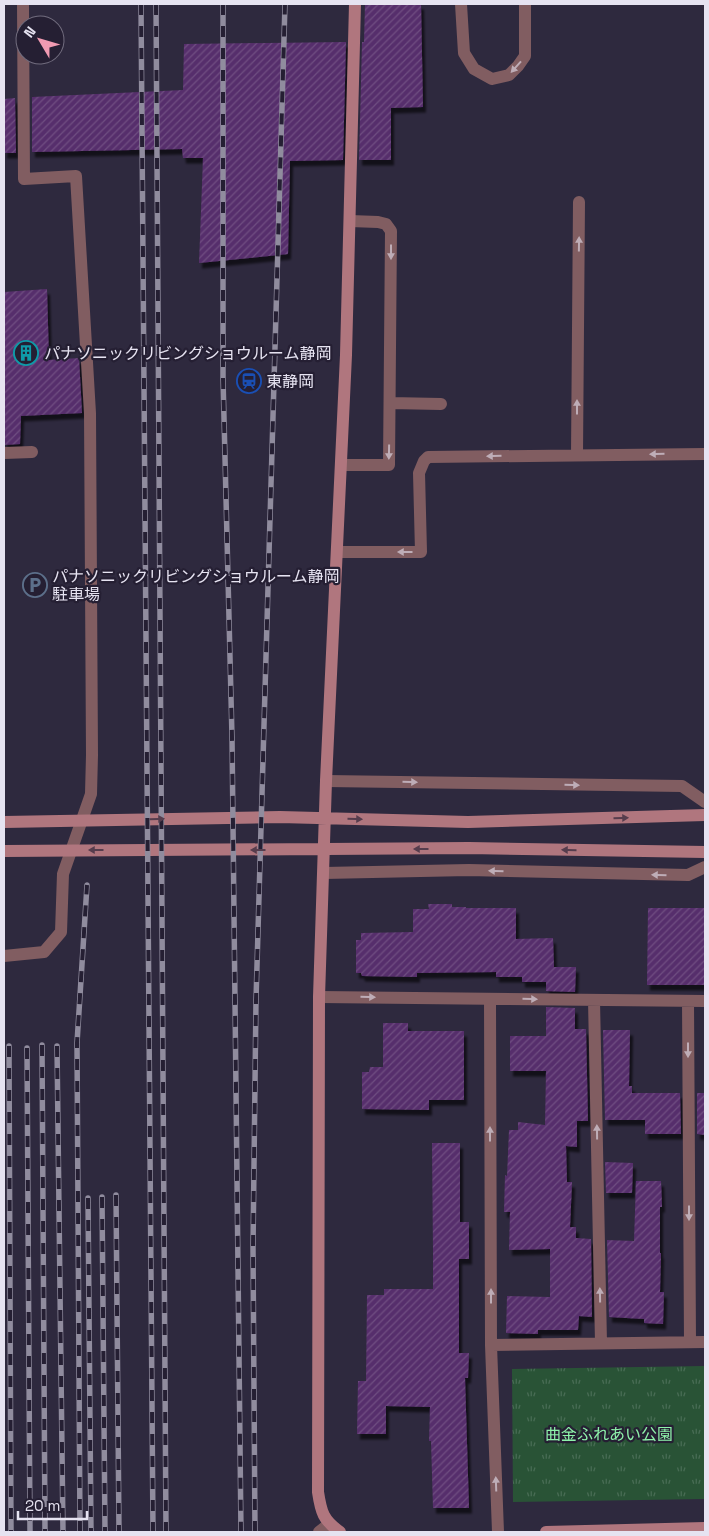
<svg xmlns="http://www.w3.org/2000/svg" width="709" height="1536" font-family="'Space Grotesk','Noto Sans JP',sans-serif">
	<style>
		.park { fill: url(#park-tufts) }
		.building { fill: url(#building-hatch); filter: url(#shadow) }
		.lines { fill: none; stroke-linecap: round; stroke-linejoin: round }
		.lane { stroke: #815d61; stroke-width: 12 }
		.street { stroke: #815d61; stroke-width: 12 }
		.secondary { stroke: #b0767e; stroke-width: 12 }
		.rail-casing { stroke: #908c9e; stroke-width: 5.5 }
		.rail { stroke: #251f33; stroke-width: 4; stroke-dasharray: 11; stroke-linecap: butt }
		.oneway { fill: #beadb7 }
		.oneway2 { fill: #563d4d }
		.labels { text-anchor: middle; stroke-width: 4.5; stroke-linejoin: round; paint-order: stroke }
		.poi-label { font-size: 16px; fill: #e6e3f1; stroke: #251f33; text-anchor: start }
		.park-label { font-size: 16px; fill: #8ef2aa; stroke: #251f33 }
	</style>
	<defs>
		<pattern id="park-tufts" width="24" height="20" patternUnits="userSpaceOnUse" patternTransform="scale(1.25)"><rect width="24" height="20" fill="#295336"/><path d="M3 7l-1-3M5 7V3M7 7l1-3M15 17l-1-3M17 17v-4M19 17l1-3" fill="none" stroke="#486c54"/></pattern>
		<pattern id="building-hatch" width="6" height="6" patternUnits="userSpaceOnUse" patternTransform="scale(1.25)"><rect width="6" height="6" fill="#572f6c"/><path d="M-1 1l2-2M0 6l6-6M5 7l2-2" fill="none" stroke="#6f4d81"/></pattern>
		<filter id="shadow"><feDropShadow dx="3" dy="5.5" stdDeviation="1" flood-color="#0009"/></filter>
	</defs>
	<rect width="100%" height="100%" fill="#2e293e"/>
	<path class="park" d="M705,1366V1499L513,1502L512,1369Z"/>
	<path class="building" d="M365,4H421L423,107L391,108V160H359L362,42H364Z
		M346,42L343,160L290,161L288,254L199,263L203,158H183L182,149L32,152V97L183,90L184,44Z
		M15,98L16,153H4V99Z
		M47,289L49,360L79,358L82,413L21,416L20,444L4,445V292Z
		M428,904H452V907H466V908H516V939L553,938L554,967H576L575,992L546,991V982H522V977H496V972L417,973V977L362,976L361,973H356V940H361V933L413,932V909H429Z
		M648,908H704V985H647Z
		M546,1007L575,1008V1029H586L588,1121H577V1147L566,1146L567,1182H572L570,1227H576V1238L591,1239L592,1317L579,1316L578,1330H538V1334L506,1333L507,1296L550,1297V1249L509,1250L510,1212H504L505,1175L507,1176L509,1130H518V1122L545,1125L546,1071H510V1036H546Z
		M383,1023H408V1031H464V1100H429V1110L362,1109V1072H369L370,1067H383Z
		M603,1030H630L629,1086H632V1093H680L681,1134H645V1120H605Z
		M697,1093H705V1135L697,1134Z
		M432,1143H460V1222H469V1259H459V1353H469L468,1378H465L469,1508H433L431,1441H429L430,1407L386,1406V1434H357L358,1381H366L367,1295H384V1289H433V1253Z
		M605,1162L633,1163L632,1193H606Z
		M636,1181H661L662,1207H660V1253H661L660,1292H664L663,1324L644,1323V1319L609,1317L607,1240L634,1241Z"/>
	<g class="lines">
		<path class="lane" d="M390,403L441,404
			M4,453L32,452
			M577,455L579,202
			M341,465H389L391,231L386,224L378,222L350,221
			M337,552H421L419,473L424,461L428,457L705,454
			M4,956L44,952L61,932L63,874L91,794L92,755L90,413L76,176L24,179L23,4"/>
		<path class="street" d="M461,4L464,53L474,69L492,79L509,75L518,66L525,56V4
			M326,781L682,786L705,802
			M324,873L469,870L688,875L705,867
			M319,997L705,1001
			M490,999L491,1345L498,1532
			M594,1000L601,1343
			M688,1001L690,1342
			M491,1345L705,1342
			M319,1532L329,1524"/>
		<path class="secondary" d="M4,822L280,817L468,822L705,815
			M4,851L469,848L705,852
			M340,1532C323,1520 321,1512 318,1492L319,997L326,781L346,355L355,4
			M546,1532L705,1528"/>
		<defs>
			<path id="rail" d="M141,4L153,1532
				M156,4L166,1532
				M223,4V378L232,737L241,1532
				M42,1045L45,1532
				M9,1046L11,1532
				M57,1046L63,1532
				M27,1048L30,1532
				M116,1195L119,1532
				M102,1197L105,1532
				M88,1198L91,1532
				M80,1532L77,1043L87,885
				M255,1532L253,1248L256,1000L285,4"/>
		</defs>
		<use href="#rail" class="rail-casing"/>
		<use href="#rail" class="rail"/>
	</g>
	<defs><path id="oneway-solid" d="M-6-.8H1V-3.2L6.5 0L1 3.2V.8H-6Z" transform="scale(1.25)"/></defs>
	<g class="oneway">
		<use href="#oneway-solid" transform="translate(516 67) rotate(132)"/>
		<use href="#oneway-solid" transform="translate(579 244) rotate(-89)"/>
		<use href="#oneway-solid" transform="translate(391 252) rotate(90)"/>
		<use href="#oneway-solid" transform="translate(577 407) rotate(-90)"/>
		<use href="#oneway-solid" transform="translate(389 452) rotate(91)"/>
		<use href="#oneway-solid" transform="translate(657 454) rotate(179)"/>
		<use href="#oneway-solid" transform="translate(494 456) rotate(179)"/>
		<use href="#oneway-solid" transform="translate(405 552) rotate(180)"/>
		<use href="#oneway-solid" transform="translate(410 782) rotate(1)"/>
		<use href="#oneway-solid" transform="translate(572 785) rotate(1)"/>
		<use href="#oneway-solid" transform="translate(496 871) rotate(-179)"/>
		<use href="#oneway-solid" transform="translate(659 875) rotate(-179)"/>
		<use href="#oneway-solid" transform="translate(368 997) rotate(1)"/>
		<use href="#oneway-solid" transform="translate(530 999) rotate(1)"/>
		<use href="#oneway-solid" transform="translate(688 1050) rotate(90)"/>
		<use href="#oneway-solid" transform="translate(597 1132) rotate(-91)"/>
		<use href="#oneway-solid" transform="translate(490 1134) rotate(-90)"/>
		<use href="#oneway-solid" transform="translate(689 1213) rotate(90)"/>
		<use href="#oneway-solid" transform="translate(600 1295) rotate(-91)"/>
		<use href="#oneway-solid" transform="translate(491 1296) rotate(-90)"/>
		<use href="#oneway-solid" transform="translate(496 1484) rotate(-92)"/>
	</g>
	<g class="oneway2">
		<use href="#oneway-solid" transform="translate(621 818) rotate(-1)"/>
		<use href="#oneway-solid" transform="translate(157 819) rotate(-1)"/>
		<use href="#oneway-solid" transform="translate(355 819) rotate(1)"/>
		<use href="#oneway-solid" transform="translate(421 849) rotate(180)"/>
		<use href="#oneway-solid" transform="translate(96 850) rotate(180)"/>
		<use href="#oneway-solid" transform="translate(258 850) rotate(180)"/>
		<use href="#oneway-solid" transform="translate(569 850) rotate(-179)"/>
	</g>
	<defs>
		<symbol id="building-ring" viewBox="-11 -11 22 22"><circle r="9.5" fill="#251f33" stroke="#0f9aa8" stroke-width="1.5"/><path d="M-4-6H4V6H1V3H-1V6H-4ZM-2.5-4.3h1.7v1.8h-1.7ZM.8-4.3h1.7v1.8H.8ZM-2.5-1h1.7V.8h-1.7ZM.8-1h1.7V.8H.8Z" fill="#0f9aa8"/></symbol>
		<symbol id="station-ring" viewBox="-11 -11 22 22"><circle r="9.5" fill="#251f33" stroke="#1a4fb4" stroke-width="1.5"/><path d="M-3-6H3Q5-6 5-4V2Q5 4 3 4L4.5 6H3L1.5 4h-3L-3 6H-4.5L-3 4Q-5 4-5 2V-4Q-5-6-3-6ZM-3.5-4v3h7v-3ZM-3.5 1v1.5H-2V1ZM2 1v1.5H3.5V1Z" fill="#1a4fb4"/></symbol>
		<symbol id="parking-ring" viewBox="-11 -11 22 22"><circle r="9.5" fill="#251f33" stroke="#5c6f8a" stroke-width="1.5"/><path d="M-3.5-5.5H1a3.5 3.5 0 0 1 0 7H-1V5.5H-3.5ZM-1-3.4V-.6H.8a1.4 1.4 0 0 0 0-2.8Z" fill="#5c6f8a"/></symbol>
	</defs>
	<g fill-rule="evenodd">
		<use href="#building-ring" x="12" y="339" width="28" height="28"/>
		<use href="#station-ring" x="235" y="367" width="28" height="28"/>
		<use href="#parking-ring" x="21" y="571" width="28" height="28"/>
	</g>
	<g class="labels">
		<g class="poi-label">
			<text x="44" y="359">パナソニックリビングショウルーム静岡</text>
			<text x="266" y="387">東静岡</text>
			<text x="52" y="582">パナソニックリビングショウルーム静岡<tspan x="52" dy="18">駐車場</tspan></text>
		</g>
		<g class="park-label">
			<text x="609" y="1440">曲金ふれあい公園</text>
		</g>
	</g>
	<rect width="709" height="1536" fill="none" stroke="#e6e3f1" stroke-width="10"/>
	<g transform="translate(40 40) rotate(308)"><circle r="24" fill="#251f33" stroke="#726d7f"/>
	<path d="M0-4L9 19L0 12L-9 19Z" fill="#f19ab2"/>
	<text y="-8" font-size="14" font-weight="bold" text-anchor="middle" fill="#e6e3f1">N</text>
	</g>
	<path d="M18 1511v8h69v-8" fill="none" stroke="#e6e3f1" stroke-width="2.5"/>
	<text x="25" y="1511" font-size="15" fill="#e6e3f1" stroke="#251f33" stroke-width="4" paint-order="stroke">20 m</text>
</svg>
